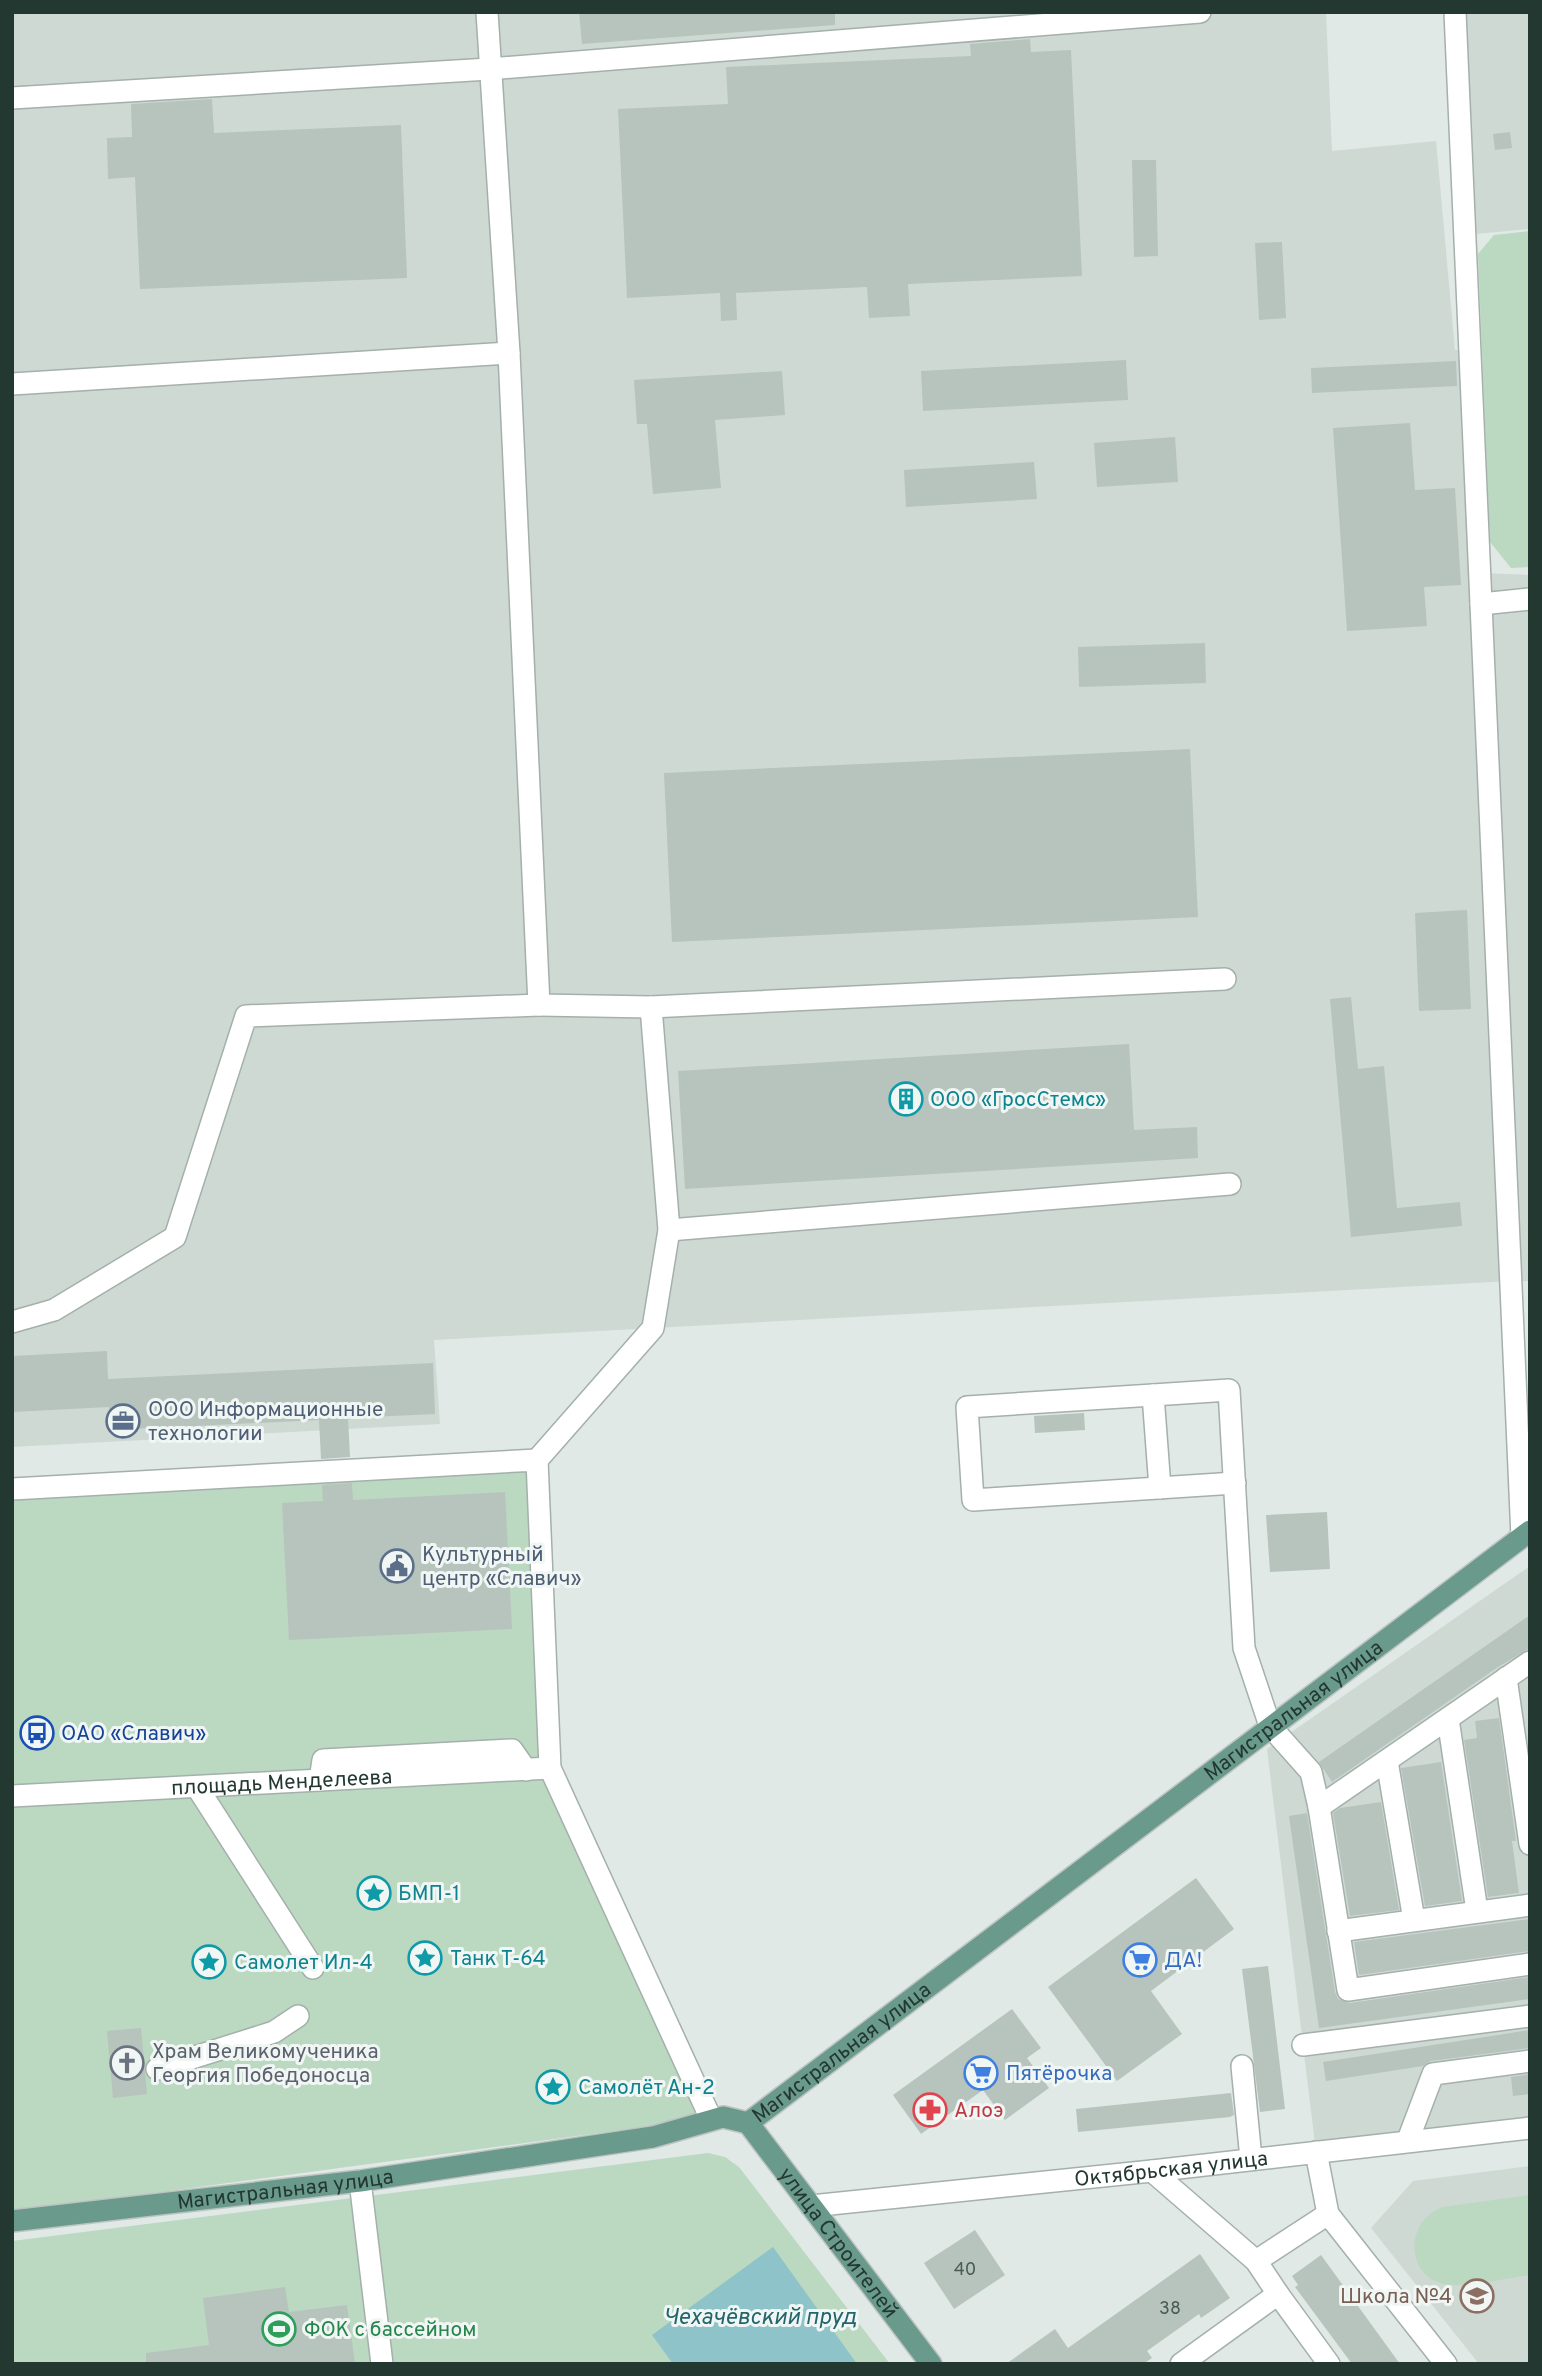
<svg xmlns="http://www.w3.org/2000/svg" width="1542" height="2376" font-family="Overpass,sans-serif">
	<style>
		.built { fill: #ced9d4 }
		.green { fill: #bbd8c1 }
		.water { fill: #8dc3c9 }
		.building { fill: #b6c4bd }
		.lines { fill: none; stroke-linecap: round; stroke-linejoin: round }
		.minor-casing { stroke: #a4b0ab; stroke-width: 24 }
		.major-casing { stroke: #bdc3c1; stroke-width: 24 }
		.minor { stroke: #fff; stroke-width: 21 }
		.major { stroke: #699a8b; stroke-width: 21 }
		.labels { text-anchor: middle; stroke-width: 6; stroke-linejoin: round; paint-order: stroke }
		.number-label { font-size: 18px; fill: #485b54 }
		.culture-label { font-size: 21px; fill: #0d838f; stroke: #f0f6f3; text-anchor: start }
		.service-label { font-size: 21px; fill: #4e5e75; stroke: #f0f6f3; text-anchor: start }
		.street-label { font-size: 21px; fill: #233831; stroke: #f0f6f3 }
		.transit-label { font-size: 21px; fill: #164399; stroke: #f0f6f3; text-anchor: start }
		.shop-label { font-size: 21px; fill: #366cbe; stroke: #f0f6f3; text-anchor: start }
		.worship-label { font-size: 21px; fill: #5b616d; stroke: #f0f6f3; text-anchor: start }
		.health-label { font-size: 21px; fill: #be3a42; stroke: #f0f6f3; text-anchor: start }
		.education-label { font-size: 21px; fill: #785e54; stroke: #f0f6f3; text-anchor: end }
		.leisure-label { font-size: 21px; fill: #27864d; stroke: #f0f6f3; text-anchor: start }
		.water-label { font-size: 23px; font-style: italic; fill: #23656d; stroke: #f0f6f3 }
	</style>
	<rect width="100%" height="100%" fill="#e0e9e5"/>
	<path class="built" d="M12,12H1326L1332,151L1436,141L1455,350H1467L1510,1281L434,1340L440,1424L12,1447Z
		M1455,12H1530V229L1465,235Z
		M1479,573L1530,575V1281H1512Z
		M1530,1566V2128L1316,2152L1267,1749Z
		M1530,2166V2364H1479L1371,2228L1413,2181Z"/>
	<path class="green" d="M1530,231V567L1511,568L1490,542L1478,254L1494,235Z
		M537,1461L550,1768L710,2118L12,2212V1489Z
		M708,2153L725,2157L739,2167L890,2364H12V2241Z
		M1530,2195V2275C1508,2278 1462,2289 1443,2284C1403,2273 1407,2219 1443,2207Z"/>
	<path class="water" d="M773,2247L857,2364H673L652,2335Z"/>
	<path class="building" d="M579,12H835V25L582,44Z
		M1030,39L1031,52L1071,50L1082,276L908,284L910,316L869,318L867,287L736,293L737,320L721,321L720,293L627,298L618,109L728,104L726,67L971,56L970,44Z
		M212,99L214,133L401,125L407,278L140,289L135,177L108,179L107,138L132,137L131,104Z
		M1510,132L1512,148L1495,150L1493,134Z
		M1132,160H1156L1158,256L1134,257Z
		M1282,242L1286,318L1259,320L1255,243Z
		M1126,360L1128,400L923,411L921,371Z
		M1456,361L1457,386L1312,393L1311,368Z
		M782,371L785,415L715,420L721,488L653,494L647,424H637L634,380Z
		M1410,423L1415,490L1455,488L1461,585L1424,587L1427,626L1347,631L1333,428Z
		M1175,437L1178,482L1097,487L1094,443Z
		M1034,462L1037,499L906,507L904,470Z
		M1205,643L1206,683L1079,687L1078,647Z
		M1190,749L1198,917L672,942L664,773Z
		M1467,910L1471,1009L1419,1011L1415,913Z
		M1351,997L1358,1069L1384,1066L1397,1208L1460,1202L1462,1226L1351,1237L1330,999Z
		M1129,1044L1134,1130L1197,1127L1198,1158L685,1189L678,1071Z
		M107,1351L108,1379L433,1363L435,1414L348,1418L350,1457L321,1459L319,1420L111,1430L109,1407L12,1412V1356Z
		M1084,1413L1085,1430L1035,1433L1034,1416Z
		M352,1483L353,1500L505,1492L512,1629L289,1640L282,1503L323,1501L322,1485Z
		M1327,1512L1330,1569L1270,1572L1266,1515Z
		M1530,1615V1648L1498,1667L1332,1782L1319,1762Z
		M1499,1718L1516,1841H1512L1519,1893L1488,1897L1464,1740L1477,1738L1475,1721Z
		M1441,1762L1462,1901L1425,1906L1401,1768Z
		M1381,1802L1399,1910L1350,1916L1333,1813L1340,1808Z
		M1307,1813L1335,1992L1338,1999L1350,2003L1530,1977V1999L1319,2028L1289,1816Z
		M1196,1878L1234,1929L1151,1991L1182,2034L1117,2081L1048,1987Z
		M1530,1919V1951L1359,1975L1354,1942Z
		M1268,1966L1285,2109L1260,2112L1242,1969Z
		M1012,2009L1041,2048L1027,2058L1049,2088L1005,2120L983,2090L921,2134L893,2095Z
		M141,2028L147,2094L113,2098L107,2031Z
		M1530,2030V2048L1431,2061L1423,2066L1326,2081L1323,2062Z
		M1530,2074V2094L1513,2096L1511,2077Z
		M1231,2093L1234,2115L1230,2117L1078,2132L1076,2109Z
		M975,2230L1005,2275L954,2309L924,2263Z
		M1200,2254L1230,2298L1201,2318L1199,2314L1147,2351L1152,2358L1143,2364H1006L1055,2329L1068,2348Z
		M1321,2255L1400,2364H1352L1295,2287L1298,2285L1292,2276Z
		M285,2287L289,2312L347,2305L355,2364H146V2353L209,2345L203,2298Z"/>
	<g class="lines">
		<defs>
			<g id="minor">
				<path d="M487,12L509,353L539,1005L651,1007L1225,979"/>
				<path d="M1455,12L1522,1537"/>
				<path d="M12,98L489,69L1200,12"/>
				<path d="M12,384L509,353"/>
				<path d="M1481,604L1530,599"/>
				<path d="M669,1230L1230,1184"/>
				<path d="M12,1322L54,1310L175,1237L246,1016L539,1005"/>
				<path d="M1153,1395L967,1407L973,1500L1235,1483"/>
				<path d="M537,1460L653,1328L669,1230L651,1007"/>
				<path d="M1160,1488L1153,1395L1229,1390L1244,1648L1270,1726L1311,1772L1319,1807L1348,1990L1530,1964"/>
				<path d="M12,1489L537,1460L550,1768L711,2119"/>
				<path d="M1506,1678L1530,1844"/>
				<path d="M1448,1719L1477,1911"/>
				<path d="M1387,1761L1414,1920"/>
				<path d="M320,1780L323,1760L512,1750L526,1770"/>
				<path d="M197,1787L313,1968"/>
				<path id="s1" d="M12,1796L550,1768"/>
				<path d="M1319,1807L1530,1662"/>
				<path d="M1338,1931L1530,1905"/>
				<path d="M1303,2045L1530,2016"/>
				<path d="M1242,2066L1251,2159"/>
				<path d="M157,2069L274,2032L298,2016"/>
				<path d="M1408,2140L1433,2074L1530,2061"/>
				<path d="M1316,2152L1328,2214L1446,2364"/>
				<path d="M1152,2171L1256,2261L1278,2294L1181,2364"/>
				<path d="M360,2181L382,2364"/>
				<path id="s2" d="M811,2206L1152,2171L1530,2128"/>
				<path d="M1256,2261L1328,2214"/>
				<path d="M1278,2294L1329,2364"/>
			</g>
			<g id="major">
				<path id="s3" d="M748,2123L1530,1531"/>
				<path id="s4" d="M748,2123L931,2364"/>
				<path id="s5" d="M12,2221L360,2181L653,2137L723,2117L748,2123"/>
			</g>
		</defs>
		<use href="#minor" class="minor-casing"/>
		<use href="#major" class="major-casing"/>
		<use href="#minor" class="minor"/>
		<use href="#major" class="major"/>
	</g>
	<defs>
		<symbol id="building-ring" viewBox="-11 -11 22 22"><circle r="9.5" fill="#f0f6f3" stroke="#0f9aa8" stroke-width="1.5"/><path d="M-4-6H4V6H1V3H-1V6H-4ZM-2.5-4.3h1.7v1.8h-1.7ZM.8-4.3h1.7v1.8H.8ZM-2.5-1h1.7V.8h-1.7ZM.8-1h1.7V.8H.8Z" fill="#0f9aa8"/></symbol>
		<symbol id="office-ring" viewBox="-11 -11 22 22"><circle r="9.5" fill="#f0f6f3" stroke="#5c6f8a" stroke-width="1.5"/><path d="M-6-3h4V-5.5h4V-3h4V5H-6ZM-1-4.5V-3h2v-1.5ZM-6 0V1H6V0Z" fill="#5c6f8a"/></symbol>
		<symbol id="civic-ring" viewBox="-11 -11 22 22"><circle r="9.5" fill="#f0f6f3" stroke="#5c6f8a" stroke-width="1.5"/><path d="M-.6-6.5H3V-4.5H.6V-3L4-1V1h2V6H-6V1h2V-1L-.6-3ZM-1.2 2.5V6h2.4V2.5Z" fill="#5c6f8a"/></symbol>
		<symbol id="bus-ring" viewBox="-11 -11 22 22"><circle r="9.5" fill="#f0f6f3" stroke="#1a4fb4" stroke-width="1.5"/><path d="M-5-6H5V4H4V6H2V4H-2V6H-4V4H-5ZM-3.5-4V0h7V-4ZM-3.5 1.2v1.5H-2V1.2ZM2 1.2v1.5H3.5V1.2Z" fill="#1a4fb4"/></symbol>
		<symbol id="sight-ring" viewBox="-11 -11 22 22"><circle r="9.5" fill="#f0f6f3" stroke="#0f9aa8" stroke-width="1.5"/><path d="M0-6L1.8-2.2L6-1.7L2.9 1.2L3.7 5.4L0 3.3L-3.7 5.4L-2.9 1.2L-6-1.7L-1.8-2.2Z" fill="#0f9aa8"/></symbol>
		<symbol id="supermarket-ring" viewBox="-11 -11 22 22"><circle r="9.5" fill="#f0f6f3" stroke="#3f7fe0" stroke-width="1.5"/><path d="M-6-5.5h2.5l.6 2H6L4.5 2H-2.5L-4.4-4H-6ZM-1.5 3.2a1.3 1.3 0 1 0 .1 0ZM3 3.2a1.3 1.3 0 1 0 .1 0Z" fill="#3f7fe0"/></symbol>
		<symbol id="church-ring" viewBox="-11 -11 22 22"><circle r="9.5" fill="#f0f6f3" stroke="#6b7280" stroke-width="1.5"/><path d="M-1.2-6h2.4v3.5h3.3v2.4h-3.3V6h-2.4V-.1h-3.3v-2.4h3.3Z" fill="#6b7280"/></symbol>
		<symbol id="pharmacy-ring" viewBox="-11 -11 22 22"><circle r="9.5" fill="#f0f6f3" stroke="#e0444e" stroke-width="1.5"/><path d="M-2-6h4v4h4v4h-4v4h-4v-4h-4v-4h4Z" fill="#e0444e"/></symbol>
		<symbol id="school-ring" viewBox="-11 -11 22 22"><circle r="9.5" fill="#f0f6f3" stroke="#8d6e63" stroke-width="1.5"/><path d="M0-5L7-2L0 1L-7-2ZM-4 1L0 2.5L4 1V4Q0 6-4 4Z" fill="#8d6e63"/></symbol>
		<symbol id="stadium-ring" viewBox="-11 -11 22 22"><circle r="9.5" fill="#f0f6f3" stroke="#2e9e5b" stroke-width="1.5"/><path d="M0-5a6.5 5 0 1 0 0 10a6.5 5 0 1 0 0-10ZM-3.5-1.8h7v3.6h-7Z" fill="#2e9e5b"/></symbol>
	</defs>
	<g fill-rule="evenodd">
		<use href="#building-ring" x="887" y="1080" width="38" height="38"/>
		<use href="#office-ring" x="104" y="1402" width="38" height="38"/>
		<use href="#civic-ring" x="378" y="1547" width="38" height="38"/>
		<use href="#bus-ring" x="18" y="1714" width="38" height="38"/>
		<use href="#sight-ring" x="355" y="1874" width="38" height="38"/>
		<use href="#sight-ring" x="406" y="1939" width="38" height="38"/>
		<use href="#supermarket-ring" x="1121" y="1941" width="38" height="38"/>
		<use href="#sight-ring" x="190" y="1943" width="38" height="38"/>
		<use href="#church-ring" x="108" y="2044" width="38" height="38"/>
		<use href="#supermarket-ring" x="962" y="2054" width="38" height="38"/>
		<use href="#sight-ring" x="534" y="2068" width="38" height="38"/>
		<use href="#pharmacy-ring" x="911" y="2091" width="38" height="38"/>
		<use href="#school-ring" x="1458" y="2277" width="38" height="38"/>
		<use href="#stadium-ring" x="260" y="2310" width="38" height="38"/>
	</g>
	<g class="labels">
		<g class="number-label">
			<text x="965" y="2275">40</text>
			<text x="1170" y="2314">38</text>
		</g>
		<g class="culture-label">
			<text x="930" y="1106">ООО «ГросСтемс»</text>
			<text x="398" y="1900">БМП-1</text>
			<text x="450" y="1965">Танк Т-64</text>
			<text x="234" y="1969">Самолет Ил-4</text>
			<text x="578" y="2094">Самолёт Ан-2</text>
		</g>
		<g class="service-label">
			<text x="148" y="1416">ООО Информационные<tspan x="148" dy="24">технологии</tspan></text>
			<text x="422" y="1561">Культурный<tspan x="422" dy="24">центр «Славич»</tspan></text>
		</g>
		<g class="street-label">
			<text dy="7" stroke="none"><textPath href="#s3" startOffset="684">Магистральная улица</textPath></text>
			<text dy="7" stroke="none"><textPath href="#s1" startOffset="270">площадь Менделеева</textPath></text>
			<text dy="7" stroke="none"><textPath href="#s3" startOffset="117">Магистральная улица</textPath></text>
			<text dy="7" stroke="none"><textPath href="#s2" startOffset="362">Октябрьская улица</textPath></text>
			<text dy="7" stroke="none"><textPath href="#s5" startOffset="275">Магистральная улица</textPath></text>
			<text dy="7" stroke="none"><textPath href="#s4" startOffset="150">улица Строителей</textPath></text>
		</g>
		<g class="transit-label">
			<text x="61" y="1740">ОАО «Славич»</text>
		</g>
		<g class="shop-label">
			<text x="1164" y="1967">ДА!</text>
			<text x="1006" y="2080">Пятёрочка</text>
		</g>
		<g class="worship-label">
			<text x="152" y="2058">Храм Великомученика<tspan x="152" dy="24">Георгия Победоносца</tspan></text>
		</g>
		<g class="health-label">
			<text x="954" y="2117">Алоэ</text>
		</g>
		<g class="education-label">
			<text x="1452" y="2303">Школа №4</text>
		</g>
		<g class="leisure-label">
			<text x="304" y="2336">ФОК с бассейном</text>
		</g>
		<g class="water-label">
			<text x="760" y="2324">Чехачёвский пруд</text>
		</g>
	</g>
	<rect width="1542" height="2376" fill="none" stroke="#233831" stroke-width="28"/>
</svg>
